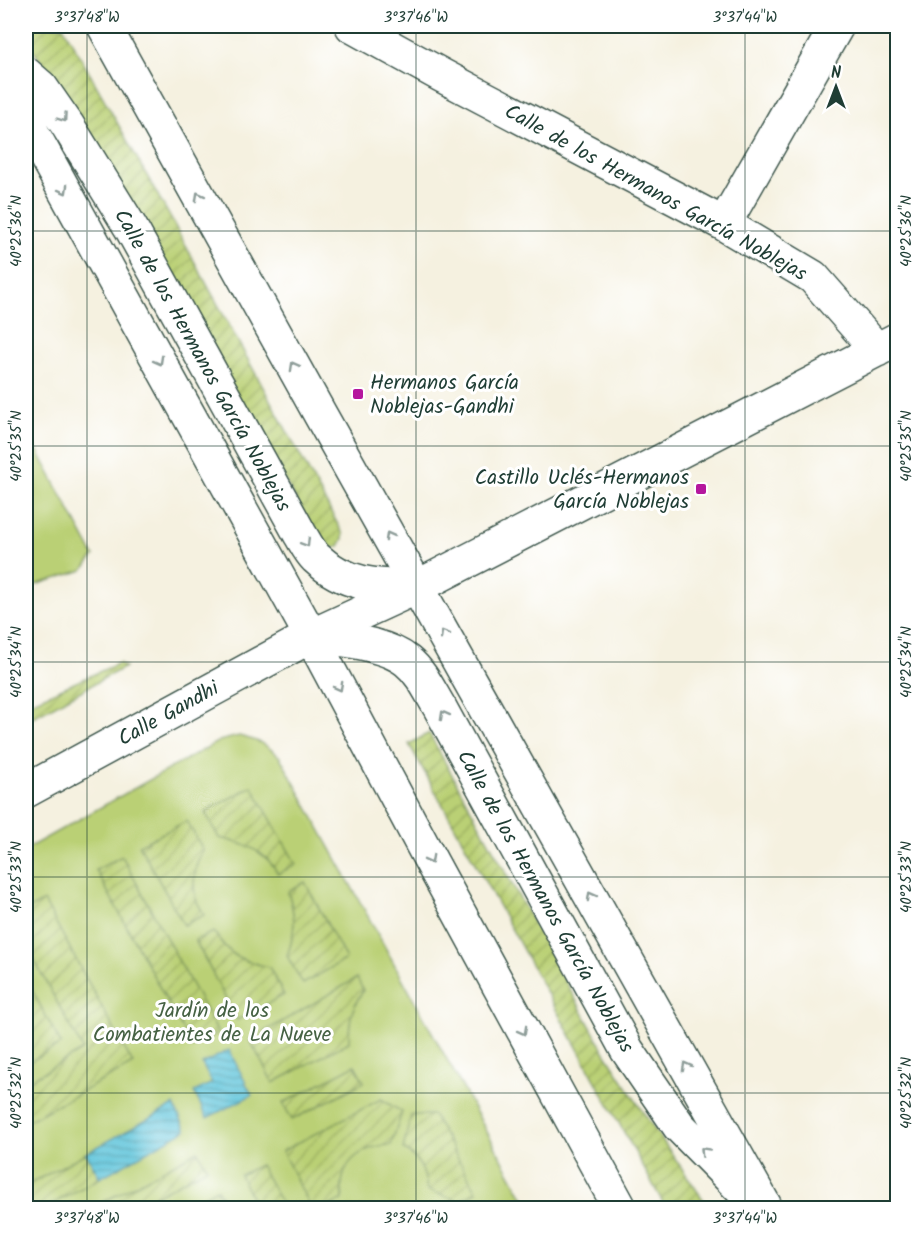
<svg xmlns="http://www.w3.org/2000/svg" width="923" height="1234" font-family="Kalam,sans-serif">
	<style>
		.green { fill: #bad074; stroke: #6c8654; stroke-width: 1.5 }
		.garden { fill: url(#garden-furrows); stroke: #6c8654; stroke-width: 1.5 }
		.water { fill: url(#water-rules); stroke: #3e8188; stroke-width: 1.5 }
		.lines { fill: none; stroke-linecap: round; stroke-linejoin: round }
		.minor-casing { stroke: #3f584e; stroke-width: 36 }
		.major-casing { stroke: #3f584e; stroke-width: 36 }
		.minor { stroke: #fff; stroke-width: 33 }
		.major { stroke: #fff; stroke-width: 33 }
		.oneway { stroke: #8f9e9a }
		.ticks { fill: none; stroke: #1f3d34; stroke-width: 1.5; stroke-opacity: 0.45 }
		.poi-dot { fill: #b5179e; stroke: #fff; stroke-width: 2 }
		.labels { text-anchor: middle; stroke-width: 6; stroke-linejoin: round; paint-order: stroke }
		.street-label { font-size: 21px; fill: #1f3d34; stroke: #fff }
		.poi-label { font-size: 21px; fill: #1f3d34; stroke: #fff; text-anchor: start }
		.park-label { font-size: 21px; fill: #466244; stroke: #fff }
		.neatline { fill: none; stroke: #1f3d34; stroke-width: 2 }
		.ticks-label { font-size: 15px; text-anchor: middle; fill: #1f3d34 }
	</style>
	<defs>
		<pattern id="garden-furrows" width="10" height="10" patternUnits="userSpaceOnUse" patternTransform="scale(1.5)"><rect width="10" height="10" fill="#bad074"/><path d="M-1 1l2-2M0 10L10 0M9 11l2-2" fill="none" stroke="#97aa60"/></pattern>
		<pattern id="water-rules" width="6" height="5" patternUnits="userSpaceOnUse" patternTransform="scale(1.5)"><rect width="6" height="5" fill="#5ec5db"/><path d="M0 2.5h6" fill="none" stroke="#4da1b2"/></pattern>
	</defs>
	<rect width="100%" height="100%" fill="#fff"/>
	<filter id="ink" filterUnits="userSpaceOnUse"><feTurbulence type="fractalNoise" baseFrequency=".0167" numOctaves="2"/><feDisplacementMap in="SourceGraphic" scale="12" xChannelSelector="R" yChannelSelector="G"/><feConvolveMatrix kernelMatrix="1 2 1 2 8 2 1 2 1" color-interpolation-filters="sRGB"/></filter>
	<filter id="wash" filterUnits="userSpaceOnUse"><feTurbulence type="fractalNoise" baseFrequency=".008" numOctaves="4" result="noise"/><feDisplacementMap in="SourceGraphic" scale="24" xChannelSelector="R" yChannelSelector="G"/><feGaussianBlur stdDeviation="1.35" result="paint"/><feColorMatrix in="noise" values="0 0 0 0 0 0 0 0 0 0 0 0 0 0 0 0 0 1.4 0 .05"/><feComposite in="paint" operator="in"/></filter>
	<g filter="url(#wash)">
		<rect width="100%" height="100%" fill="#f5f1e0"/>
		<path class="green" d="M26,429L94,556L83,570L26,588Z
			M239,736C259,741 265,743 280,757L529,1208H26V849L219,741Z"/>
		<path class="garden" d="M26,26H63L169,215L343,534V539L339,546L330,549L324,548L53,79L26,40Z
			M119,663L125,667L26,721V704Z
			M429,733L604,1051L641,1109L709,1208H666L409,744Z
			M252,786L296,864L278,874C266,850 243,843 219,838L205,812Z
			M187,821L203,850C195,863 191,886 197,902C199,906 202,910 204,915L184,925L139,845Z
			M122,856L218,1033L192,1047L96,870Z
			M305,882L346,959L303,984L287,956C296,931 296,917 288,892Z
			M44,901L133,1064L26,1122V1082L83,1050L26,945V911Z
			M214,932C229,956 241,961 269,967L284,995L237,1020L195,940Z
			M357,978L363,990C351,1010 349,1019 349,1042L273,1083L250,1040Z
			M26,979L61,1044L26,1064Z
			M355,1065L364,1082L292,1120L283,1103Z
			M381,1099L402,1112L391,1145C367,1145 344,1158 342,1184C341,1189 343,1195 343,1199L326,1208H311L282,1151Z
			M411,1115H433L477,1192L459,1201L427,1190C425,1172 419,1158 403,1149Z
			M198,1151L207,1168L133,1208H92Z
			M86,1153L100,1178L45,1208H26V1186Z
			M260,1165L284,1208H257L240,1175Z
			M217,1189L228,1208H182Z"/>
		<path class="water" d="M229,1050L252,1095L207,1118L194,1092L212,1083L202,1064Z
			M174,1105L186,1130L100,1178L86,1153Z"/>
	</g>
	<g filter="url(#ink)">
		<g class="lines">
			<defs>
				<path id="minor" d="M352,26L441,75L724,224L813,277L877,350
					M724,224L837,26
					M417,587L896,340
					M26,791L311,636"/>
				<path id="major" d="M104,26L321,416L766,1208
					M26,74L41,87L68,126L131,228L300,534C305,542 309,551 316,558C346,586 379,586 417,587
					M26,121L311,636L432,863L620,1208
					M311,636C338,638 386,644 407,661C422,673 430,692 440,708L627,1050L679,1126L745,1193
					M311,636L413,589"/>
			</defs>
			<use href="#minor" class="minor-casing"/>
			<use href="#major" class="major-casing"/>
			<use href="#minor" class="minor"/>
			<use href="#major" class="major"/>
		</g>
		<defs><path id="oneway-chevron" d="M-2-3.5L2.5 0L-2 3.5" fill="none" stroke-width="1.6" stroke-linecap="round" stroke-linejoin="round" transform="scale(1.5)"/></defs>
		<g class="oneway">
			<use href="#oneway-chevron" transform="translate(63 118) rotate(55)"/>
			<use href="#oneway-chevron" transform="translate(64 190) rotate(61)"/>
			<use href="#oneway-chevron" transform="translate(199 196) rotate(-119)"/>
			<use href="#oneway-chevron" transform="translate(159 361) rotate(61)"/>
			<use href="#oneway-chevron" transform="translate(294 366) rotate(-119)"/>
			<use href="#oneway-chevron" transform="translate(389 536) rotate(-119)"/>
			<use href="#oneway-chevron" transform="translate(306 543) rotate(58)"/>
			<use href="#oneway-chevron" transform="translate(444 634) rotate(-120)"/>
			<use href="#oneway-chevron" transform="translate(339 687) rotate(62)"/>
			<use href="#oneway-chevron" transform="translate(444 715) rotate(-119)"/>
			<use href="#oneway-chevron" transform="translate(430 860) rotate(62)"/>
			<use href="#oneway-chevron" transform="translate(591 896) rotate(-119)"/>
			<use href="#oneway-chevron" transform="translate(523 1031) rotate(61)"/>
			<use href="#oneway-chevron" transform="translate(686 1066) rotate(-119)"/>
			<use href="#oneway-chevron" transform="translate(704 1151) rotate(-134)"/>
		</g>
	</g>
	<path class="ticks" d="M87,26V1208M416,26V1208M745,26V1208M26,231H898M26,446H898M26,662H898M26,877H898M26,1093H898"/>
	<g class="poi-dot">
		<rect x="352" y="388" width="12" height="12" rx="3"/>
		<rect x="695" y="483" width="12" height="12" rx="3"/>
	</g>
	<g class="labels">
		<g class="street-label">
			<text transform="translate(656 192) rotate(29)" y="7">Calle de los Hermanos García Noblejas</text>
			<text transform="translate(203 360) rotate(61)" y="7">Calle de los Hermanos García Noblejas</text>
			<text transform="translate(168 713) rotate(-29)" y="7">Calle Gandhi</text>
			<text transform="translate(546 901) rotate(61)" y="7">Calle de los Hermanos García Noblejas</text>
		</g>
		<g class="poi-label">
			<text x="370" y="389">Hermanos García<tspan x="370" dy="24">Noblejas-Gandhi</tspan></text>
			<text x="689" y="484" text-anchor="end">Castillo Uclés-Hermanos<tspan x="689" dy="24">García Noblejas</tspan></text>
		</g>
		<g class="park-label">
			<text x="212" y="1017">Jardín de los<tspan x="212" dy="24">Combatientes de La Nueve</tspan></text>
		</g>
	</g>
	<rect width="923" height="1234" fill="none" stroke="#fff" stroke-width="66"/>
	<g transform="translate(836 87)" stroke="#ffffff" stroke-width="4.5" paint-order="stroke">
	<path d="M0-4.5L10 22L0 15L-10 22Z" fill="#1f3d34"/>
	<text y="-9" font-size="16" font-weight="bold" text-anchor="middle" fill="#1f3d34">N</text>
	</g>
	<rect x="33" y="33" width="857" height="1168" class="neatline"/>
	<g class="ticks-label">
		<text x="87" y="22">3°37'48"W</text>
		<text x="416" y="22">3°37'46"W</text>
		<text x="745" y="22">3°37'44"W</text>
		<text transform="translate(16 231) rotate(-90)" y="5">40°25'36"N</text>
		<text transform="translate(906 231) rotate(-90)" y="5">40°25'36"N</text>
		<text transform="translate(16 446) rotate(-90)" y="5">40°25'35"N</text>
		<text transform="translate(906 446) rotate(-90)" y="5">40°25'35"N</text>
		<text transform="translate(16 662) rotate(-90)" y="5">40°25'34"N</text>
		<text transform="translate(906 662) rotate(-90)" y="5">40°25'34"N</text>
		<text transform="translate(16 877) rotate(-90)" y="5">40°25'33"N</text>
		<text transform="translate(906 877) rotate(-90)" y="5">40°25'33"N</text>
		<text transform="translate(16 1093) rotate(-90)" y="5">40°25'32"N</text>
		<text transform="translate(906 1093) rotate(-90)" y="5">40°25'32"N</text>
		<text x="87" y="1223">3°37'48"W</text>
		<text x="416" y="1223">3°37'46"W</text>
		<text x="745" y="1223">3°37'44"W</text>
	</g>
</svg>
